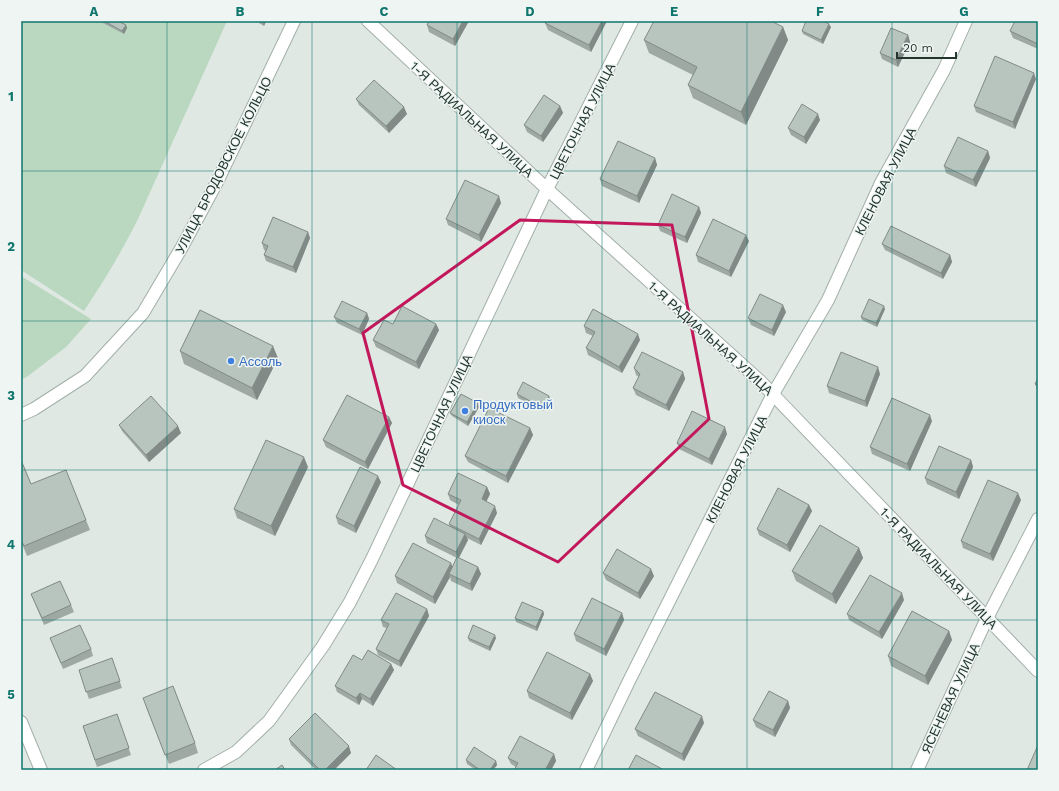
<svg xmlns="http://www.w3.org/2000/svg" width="1059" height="791" font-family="'Work Sans',sans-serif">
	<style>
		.green { fill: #bad7c0 }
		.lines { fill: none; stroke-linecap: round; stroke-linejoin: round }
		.minor-casing { stroke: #a3afa9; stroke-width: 14 }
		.minor { stroke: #fff; stroke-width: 12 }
		.wall { fill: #9ea9a4 }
		.shaded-wall { fill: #818a86 }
		.building { fill: #b8c5bf; stroke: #818a86 }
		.marked { fill: none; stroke: #c2185b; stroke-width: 3; stroke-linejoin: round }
		.grid { fill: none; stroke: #0f766e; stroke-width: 1; stroke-opacity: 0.55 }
		.shop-dot { fill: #3f7fe0; stroke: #eff5f2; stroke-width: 1.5 }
		.labels { text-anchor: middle; stroke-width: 3; stroke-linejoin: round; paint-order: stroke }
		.street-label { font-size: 13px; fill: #22362f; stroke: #eff5f2 }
		.shop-label { font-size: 13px; fill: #366cbe; stroke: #eff5f2; text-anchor: start }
		.neatline { fill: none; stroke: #0f766e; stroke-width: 1.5 }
		.grid-label { font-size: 13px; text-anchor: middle; font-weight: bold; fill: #0f766e }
	</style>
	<rect width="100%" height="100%" fill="#dfe8e3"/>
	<path class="green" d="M21,21H227L138,219C122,251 104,281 84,311L21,270Z
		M21,276L91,319L66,347L28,376L21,380Z"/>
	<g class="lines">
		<defs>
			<path id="minor" d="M368,21L547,189L760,381L1038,671
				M21,415L34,409L85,376L143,313L182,247L217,182L294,21
				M21,722L41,770
				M204,770L236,752L269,721L323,646L350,602L372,559L547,189L632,21
				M586,770L630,679L773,394L828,300L881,183L944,70L966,21
				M917,770L987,618L1038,519"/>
		</defs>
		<use href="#minor" class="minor-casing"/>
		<use href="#minor" class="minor"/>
	</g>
	<path class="wall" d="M99,21H118L126,25L127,28L124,34Z
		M258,21H266L264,26L259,23Z
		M429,21H469L455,46L429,32L427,25Z
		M607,21L591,52L548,30L545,23Z
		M1038,21V49L1013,38L1010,31Z
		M783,27L788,40L746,125L693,98L688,85L693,75L649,53L644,40Z
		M831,27L823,44L803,34L802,31Z
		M908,35L910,42L898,67L882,59L880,53Z
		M1036,79L1015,129L976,112L974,106Z
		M356,99L407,114L389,133L359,105Z
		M560,106L563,113L543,142L527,132L524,125Z
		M820,120L806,144L791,135L788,128Z
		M988,151L990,158L976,187L946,173L944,166Z
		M655,158L657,165L639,203L602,186L600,179Z
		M501,203L481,242L448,225L446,219Z
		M699,207L701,213L687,243L660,231L658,225Z
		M308,232L310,238L296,273L266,261L264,255L266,251L264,250L262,243Z
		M749,241L731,277L698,262L696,255Z
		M882,244L950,255L952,262L943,279L885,250Z
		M885,309L877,327L862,320L861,317Z
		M786,312L774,336L751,325L748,318Z
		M367,313L369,319L362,335L337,323L334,317Z
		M393,324H436L439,330L419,369L376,347L373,340Z
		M584,326L640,340L622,373L588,355L586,348L593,336L586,333Z
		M180,351L278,358L257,400L184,364Z
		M634,368L683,372L685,379L669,411L636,395L633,388L639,377L636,375Z
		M880,374L867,407L829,393L827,386Z
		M1038,378V391L1035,384Z
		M517,394L549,396L550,400L544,411L518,398Z
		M479,407L468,426L452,416L450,413Z
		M389,417L392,423L368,469L326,447L323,440Z
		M932,421L910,471L872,454L870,447Z
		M119,425L181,433L149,462L122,431Z
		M530,428L533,435L508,483L468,462L465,456Z
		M727,434L712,465L679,449L677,443Z
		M21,460L31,484L86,520L90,530L27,556L21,541Z
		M971,460L973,467L959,499L927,484L925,478Z
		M308,467L275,536L237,518L234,509Z
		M381,482L356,533L338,524L336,517Z
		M487,487L490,494L486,502L497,513L481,545L467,538L468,540L459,558L478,567L481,574L472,591L451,581L450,577L435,604L397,583L395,576L453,566L457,558L427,543L425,536L450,526L449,524L459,505L450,500L448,494Z
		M1021,500L993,561L963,548L961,541Z
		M809,505L812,511L790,552L759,535L757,529Z
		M859,548L863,558L836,604L796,581L792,571Z
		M603,573L654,576L640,599L606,580Z
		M31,594L71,605L74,612L44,625Z
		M904,600L882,639L849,620L847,614Z
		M427,609L429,616L401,667L378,655L376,649L387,628L383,627L381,620Z
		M543,611L544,614L537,631L516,622L515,618Z
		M622,613L624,620L606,656L576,641L574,634Z
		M949,631L952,640L928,685L891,666L888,656Z
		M50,638L91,649L93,656L63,669Z
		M468,638H496L490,651L469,641Z
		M112,658L122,688L89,699L79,670Z
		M362,660L391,664L394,670L373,706L362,699L359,705L337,692L335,686Z
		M590,674L593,681L572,720L529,698L527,691Z
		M788,701L790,708L775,737L756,727L753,720Z
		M146,707L195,743L198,753L169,764Z
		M117,714L131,755L97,767L83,726Z
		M704,723L684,761L638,736L635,729Z
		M289,739L351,753L334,770H316L291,745Z
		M554,754L556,761L551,770H514L516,767L511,764L508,758Z
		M466,760L496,761L497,765L493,770H476L467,764Z"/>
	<path class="shaded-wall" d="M264,21H266L264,26L263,22Z
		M463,21H469L455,46L453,39Z
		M602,21H607L591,52L589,45Z
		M829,24L831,27L823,44L821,40Z
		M126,25L127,28L124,34L122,31Z
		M783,27L788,40L746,125L741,112Z
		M908,35L910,42L898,67L896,60Z
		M1034,73L1036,79L1015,129L1013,122Z
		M560,106L563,113L543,142L541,136Z
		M404,107L407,114L389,133L386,126Z
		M818,114L820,120L806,144L804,137Z
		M988,151L990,158L976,187L973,180Z
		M655,158L657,165L639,203L637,196Z
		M499,196L501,203L481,242L479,235Z
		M699,207L701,213L687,243L685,237Z
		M308,232L310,238L296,273L293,267Z
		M746,235L749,241L731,277L729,271Z
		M950,255L952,262L943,279L941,273Z
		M783,305L786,312L774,336L772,330Z
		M884,306L885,309L877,327L876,323Z
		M367,313L369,319L362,335L359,329Z
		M436,324L439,330L419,369L416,362Z
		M638,334L640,340L622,373L619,367Z
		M273,346L278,358L257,400L252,388Z
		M878,367L880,374L867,407L865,401Z
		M683,372L685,379L669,411L666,405Z
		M549,396L550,400L544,411L543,408Z
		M478,403L479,407L468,426L467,422Z
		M930,415L932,421L910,471L907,464Z
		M389,417L392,423L368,469L365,462Z
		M178,426L181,433L149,462L146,455Z
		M725,427L727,434L712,465L709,459Z
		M530,428L533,435L508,483L506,476Z
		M304,457L308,467L275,536L271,526Z
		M971,460L973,467L959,499L956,492Z
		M378,476L381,482L356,533L354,526Z
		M487,487L490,494L484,506L482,499Z
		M1018,493L1021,500L993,561L990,554Z
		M809,505L812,511L790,552L787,545Z
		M495,506L497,513L481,545L479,539Z
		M465,534L468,540L458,559L456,552Z
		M859,548L863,558L836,604L832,594Z
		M451,563L454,570L449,574L450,577L435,604L433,597Z
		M478,567L481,574L472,591L470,584Z
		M651,569L654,576L640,599L638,593Z
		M902,593L904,600L882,639L879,632Z
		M427,609L429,616L401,667L399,661Z
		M543,611L544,614L537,631L536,627Z
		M622,613L624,620L606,656L604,649Z
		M949,631L952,640L928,685L925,676Z
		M495,635L496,638L490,651L489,647Z
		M391,664L394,670L373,706L370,699Z
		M590,674L593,681L572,720L570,713Z
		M360,693L362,699L359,705L356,698Z
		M788,701L790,708L775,737L773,730Z
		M702,716L704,723L684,761L682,754Z
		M349,746L351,753L334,770H325Z
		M554,754L556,761L551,770H545Z
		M496,761L497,765L493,770H490Z"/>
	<path class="building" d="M104,21H118L126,25L122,31Z
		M429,21H463L453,39L427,25Z
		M546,21H602L589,45L545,23Z
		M654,21H771L783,27L741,112L688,85L697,67L644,40Z
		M806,21H823L829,24L821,40L802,31Z
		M1015,21H1038V44L1010,31Z
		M891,28L908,35L896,60L880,53Z
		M995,56L1034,73L1013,122L974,106Z
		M374,80L404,107L386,126L356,99Z
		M544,95L560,106L541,136L524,125Z
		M802,104L818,114L804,137L788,128Z
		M958,137L988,151L973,180L944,166Z
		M618,141L655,158L637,196L600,179Z
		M465,180L499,196L479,235L446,219Z
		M672,194L699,207L685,237L658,225Z
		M273,217L308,232L293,267L264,255L268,246L262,243Z
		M713,219L746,235L729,271L696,255Z
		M891,226L950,255L941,273L882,244Z
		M760,294L783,305L772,330L748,318Z
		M869,299L884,306L876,323L861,317Z
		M342,301L367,313L359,329L334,317Z
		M402,306L436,324L416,362L373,340L384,320L393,324Z
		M593,309L638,334L619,367L586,348L595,332L584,326Z
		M200,310L273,346L252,388L180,351Z
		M642,352L683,372L666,405L633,388L640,374L634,368Z
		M841,352L878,367L865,401L827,386Z
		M1038,378V385L1035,384Z
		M523,382L549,396L543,408L517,394Z
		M461,394L478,403L467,422L450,413Z
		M347,395L389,417L365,462L323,440Z
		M151,396L178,426L146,455L119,425Z
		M892,398L930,415L907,464L870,447Z
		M489,408L530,428L506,476L465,456Z
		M692,411L725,427L709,459L677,443Z
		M266,440L304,457L271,526L234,509Z
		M939,446L971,460L956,492L925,478Z
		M21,460L31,484L66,470L86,520L24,546L21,540Z
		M360,467L378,476L354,526L336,517Z
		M458,473L487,487L482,499L495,506L479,539L449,524L461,500L448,494Z
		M988,480L1018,493L990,554L961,541Z
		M778,488L809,505L787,545L757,529Z
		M434,518L465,534L456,552L425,536Z
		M820,525L859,548L832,594L792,571Z
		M413,543L451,563L433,597L395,576Z
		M617,549L651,569L638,593L603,573Z
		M457,557L478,567L470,584L449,574Z
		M870,575L902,593L879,632L847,614Z
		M60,581L71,605L42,618L31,594Z
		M396,593L427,609L399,661L376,649L389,624L381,620Z
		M592,598L622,613L604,649L574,634Z
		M522,602L543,611L536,627L515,618Z
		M912,611L949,631L925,676L888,656Z
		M80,625L91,649L61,663L50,638Z
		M473,625L495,635L489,647L468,638Z
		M368,650L391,664L370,699L360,693L356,698L335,686L353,655L362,660Z
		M547,652L590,674L570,713L527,691Z
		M112,658L120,681L86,692L79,670Z
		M173,686L195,743L165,755L143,698Z
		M769,691L788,701L773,730L753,720Z
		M655,692L702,716L682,754L635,729Z
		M315,713L349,746L325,770H320L289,739Z
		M117,714L129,748L95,760L83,726Z
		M520,736L554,754L545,770H514L518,763L508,758Z
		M1038,745V770H1027Z
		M474,747L496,761L490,770H480L466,760Z
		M376,755L397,770H366Z
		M636,755L664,770H628Z
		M282,765L285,770H275Z"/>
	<path class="marked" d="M520,220L672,225L709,419L558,562L403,485L363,333Z"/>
	<path class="grid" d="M167,21V770M312,21V770M457,21V770M602,21V770M747,21V770M892,21V770M21,171H1038M21,321H1038M21,470H1038M21,620H1038"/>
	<g class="shop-dot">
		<circle cx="231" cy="361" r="4"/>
		<circle cx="465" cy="411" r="4"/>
	</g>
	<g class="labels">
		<g class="street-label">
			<text transform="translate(472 119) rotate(43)" y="5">1-Я РАДИАЛЬНАЯ УЛИЦА</text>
			<text transform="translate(582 121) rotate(-63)" y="5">ЦВЕТОЧНАЯ УЛИЦА</text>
			<text transform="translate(223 165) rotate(-63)" y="5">УЛИЦА БРОДОВСКОЕ КОЛЬЦО</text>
			<text transform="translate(885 181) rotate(-63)" y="5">КЛЕНОВАЯ УЛИЦА</text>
			<text transform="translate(711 338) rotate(42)" y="5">1-Я РАДИАЛЬНАЯ УЛИЦА</text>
			<text transform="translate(441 413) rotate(-65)" y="5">ЦВЕТОЧНАЯ УЛИЦА</text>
			<text transform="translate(736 469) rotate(-63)" y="5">КЛЕНОВАЯ УЛИЦА</text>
			<text transform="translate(939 568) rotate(46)" y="5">1-Я РАДИАЛЬНАЯ УЛИЦА</text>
			<text transform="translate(950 698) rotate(-65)" y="5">ЯСЕНЕВАЯ УЛИЦА</text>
		</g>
		<g class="shop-label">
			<text x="239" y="366">Ассоль</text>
			<text x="473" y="409">Продуктовый<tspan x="473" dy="15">киоск</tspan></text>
		</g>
	</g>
	<rect width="1059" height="791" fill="none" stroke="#eff5f2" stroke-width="44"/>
	<path d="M897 52v6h59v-6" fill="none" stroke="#22362f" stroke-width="2"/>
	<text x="903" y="52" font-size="12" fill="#22362f" stroke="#eff5f2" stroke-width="3" paint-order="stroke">20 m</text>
	<rect x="22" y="22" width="1015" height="747" class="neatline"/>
	<g class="grid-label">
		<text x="94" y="16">A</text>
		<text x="240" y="16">B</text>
		<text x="384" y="16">C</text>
		<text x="530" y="16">D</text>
		<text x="674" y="16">E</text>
		<text x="820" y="16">F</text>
		<text x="964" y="16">G</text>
		<text x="11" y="101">1</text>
		<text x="11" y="251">2</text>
		<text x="11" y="400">3</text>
		<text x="11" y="549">4</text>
		<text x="11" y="699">5</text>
	</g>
</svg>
